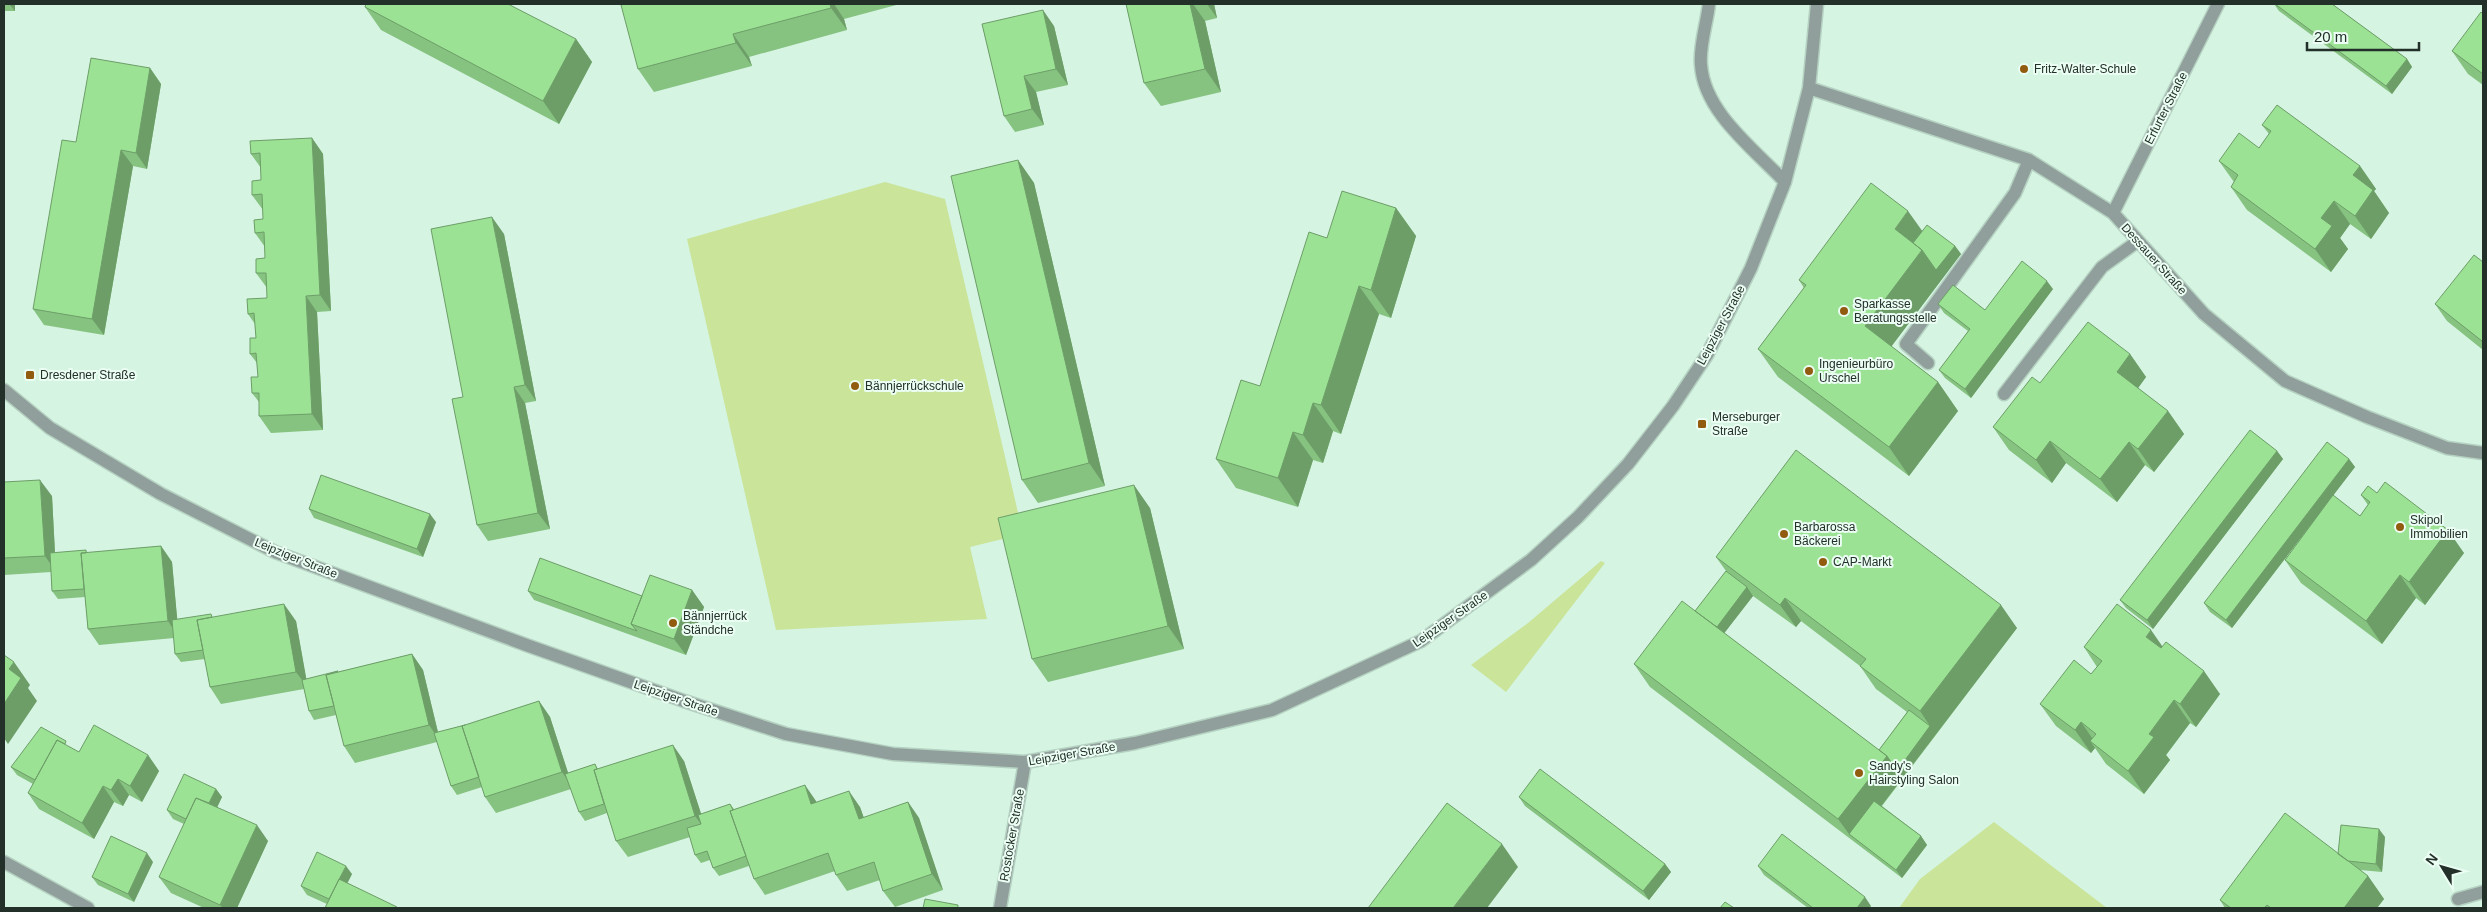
<svg xmlns="http://www.w3.org/2000/svg" width="2487" height="912" font-family="Arial,sans-serif">
	<style>
		.green { fill: #cae49a }
		.lines { fill: none; stroke-linecap: round; stroke-linejoin: round }
		.minor-casing { stroke: #b5d1c1; stroke-width: 15 }
		.minor { stroke: #909f9b; stroke-width: 12 }
		.wall { fill: #86c280; fill-rule: evenodd }
		.shaded-wall { fill: #6d9e68 }
		.building { fill: #9ce295; stroke: #6d9e68 }
		.poi-dot { fill: #915c0f; stroke: #ebfef3; stroke-width: 2 }
		.labels { text-anchor: middle; stroke-width: 4; stroke-linejoin: round; paint-order: stroke }
		.poi-label { font-size: 12px; fill: #232f29; stroke: #ebfef3; text-anchor: start }
		.street-label { font-size: 12px; fill: #232f29; stroke: #ebfef3 }
	</style>
	<rect width="100%" height="100%" fill="#d5f4e2"/>
	<path class="green" d="M885,182L945,199L1023,534L970,547L987,619L776,630L687,239Z
		M1601,561L1605,563L1506,692L1471,665L1528,623Z
		M1994,822L2107,908H1899L1920,879Z"/>
	<g class="lines">
		<defs>
			<path id="minor" d="M1709,4C1707,23 1699,46 1701,65C1704,112 1754,149 1785,182
				M1809,88L2029,160L2113,213L2204,314L2285,381L2367,417L2447,448L2483,453
				M2113,213L2218,4
				M1928,363L1906,344L2015,193L2029,160
				M4,390L50,428L161,494L275,552L529,646L684,701L786,734L893,754L1025,762L1135,743L1272,710L1421,641L1531,560L1578,517L1628,464L1673,406L1707,355L1751,268L1785,182L1809,88L1817,4
				M2004,394L2102,267L2138,241
				M4,862L88,908
				M2458,899L2483,892
				M1000,908L1025,762"/>
		</defs>
		<use href="#minor" class="minor-casing"/>
		<use href="#minor" class="minor"/>
	</g>
	<path class="wall" d="M4,4H15V11H4Z
		M625,4H900L844,19L847,30L749,57L752,66L654,92L638,69Z
		M1126,4H1214L1217,18L1205,21L1221,92L1161,106L1144,83Z
		M2274,4H2332L2407,59L2412,67L2392,94L2279,11Z
		M365,7L576,39L592,62L559,124L381,30Z
		M2483,14V85L2468,74L2452,51Z
		M982,24L1054,26L1068,85L1036,92L1044,125L1015,132L1004,116Z
		M150,68L161,84L147,169L133,166L104,335L44,325L33,309L76,142Z
		M2262,125L2360,166L2376,189L2374,191L2389,213L2371,239L2350,224L2340,238L2348,249L2331,272L2247,210L2231,187L2234,182L2219,161L2259,148L2269,134Z
		M312,138L323,154L331,311L317,312L323,430L271,433L259,416V402L252,393L258,377L257,363L250,354L256,338L255,324L248,314L267,298V288L256,273L265,258V247L255,233L263,219V210L252,195L261,180V168L251,154Z
		M1018,160L1034,183L1105,486L1038,503L1022,480Z
		M1396,208L1416,236L1391,318L1379,314L1341,434L1333,431L1323,463L1313,460L1298,507L1236,488L1216,459L1260,386L1327,238Z
		M1922,231L1955,246L1961,254L1891,346L1938,382L1958,411L1909,476L1778,377L1758,349L1804,288L1799,280Z
		M504,234L536,401L525,403L550,529L488,541L477,525L463,397Z
		M2483,262V350L2447,321L2435,304Z
		M2053,289L1971,398L1945,378L1939,370L1968,331L1944,313L1938,304L1985,310Z
		M2130,354L2146,377L2138,388L2168,411L2184,434L2154,472L2145,465L2117,502L2066,463L2052,483L2009,450L1993,427L2040,383Z
		M2277,451L2283,459L2153,629L2126,608L2120,600Z
		M2349,459L2355,467L2333,495L2360,516L2368,505L2361,495L2377,493L2464,553L2425,605L2416,598L2382,644L2301,583L2285,560L2316,518L2232,628L2210,612L2204,603Z
		M4,482L52,496L55,553L86,550L87,553L161,546L172,562L177,619L213,617L296,621L306,679L338,672L412,654L423,670L438,732L465,725L539,701L550,717L568,773L595,764L598,769L684,761L701,814L730,804L734,809L816,802L860,807L864,818L908,802L919,818L943,890L895,907L883,891L880,880L847,891L836,875L835,871L765,895L754,879L749,866L719,876L713,868L710,860L701,863L695,855L690,837L628,857L616,841L607,813L585,821L579,812L571,789L496,813L485,797L482,787L457,795L451,786L437,742L355,763L344,746L336,715L314,720L309,711L304,689L221,704L210,687L205,659L181,662L175,654L174,638L99,645L88,629L85,597L58,599L52,591L51,572L4,575Z
		M1150,508L1184,649L1048,682L1032,659Z
		M309,509L436,522L423,557L314,518Z
		M1716,557L2017,628L1882,806L1921,836L1927,845L1902,878L1650,687L1634,664L1695,611L1726,571ZM1753,596L1796,627L1801,621L1860,666L1876,689L1907,712L1879,750L1724,633Z
		M692,590L704,607L686,655L534,600L528,591L642,596Z
		M2084,647H2162L2220,694L2196,727L2190,723L2166,755L2170,760L2144,794L2106,764L2095,748L2091,753L2056,726L2040,704L2091,674L2097,667Z
		M70,747L79,752L148,755L159,771L142,802L129,795L123,806L114,802L94,839L39,809L28,793L33,784L17,775L11,767Z
		M216,789L222,797L217,807L268,841L237,908H204L171,893L159,877L184,824L173,819L167,810Z
		M1519,797L1665,864L1671,872L1649,900L1525,806Z
		M2385,837L2382,872L2360,870L2368,876L2384,899L2377,908H2225L2220,900L2338,854Z
		M153,862L134,902L98,885L92,877Z
		M1758,866L1871,906L1869,908H1808L1764,875Z
		M352,874L347,883L398,908H325L327,904L307,895L301,886Z"/>
	<path class="shaded-wall" d="M9,4H15V11Z
		M830,4H834L844,19L847,30L831,8Z
		M1190,4H1193L1205,21L1221,92L1205,69Z
		M1207,4H1214L1217,18Z
		M1043,10L1054,26L1068,85L1056,69Z
		M733,34L749,57L752,66L736,43Z
		M576,39L592,62L559,124L543,101Z
		M2407,59L2412,67L2392,94L2386,86Z
		M150,68L161,84L147,169L136,153Z
		M1024,76L1036,92L1044,125L1032,109Z
		M312,138L323,154L331,311L320,295Z
		M121,150L133,166L104,335L92,319Z
		M1018,160L1034,183L1105,486L1089,463Z
		M2360,166L2376,189L2374,191L2389,213L2371,239L2355,216L2353,175Z
		M2334,201L2350,224L2340,238L2348,249L2331,272L2315,249L2321,218Z
		M1396,208L1416,236L1391,318L1371,290Z
		M1908,211L1928,239L1916,255L1895,229Z
		M492,217L504,234L536,401L525,385Z
		M1955,246L1961,254L1885,355L1865,326L1922,250Z
		M2047,281L2053,289L1971,398L1965,389Z
		M1359,286L1379,314L1341,434L1321,405Z
		M306,296L317,312L323,430L312,414Z
		M2130,354L2146,377L2133,395L2117,372Z
		M1938,382L1958,411L1909,476L1889,447Z
		M514,387L525,403L550,529L538,513Z
		M1313,403L1333,431L1323,463L1303,435Z
		M2168,411L2184,434L2154,472L2138,449Z
		M1293,432L1313,460L1298,507L1278,478Z
		M2050,441L2066,463L2052,483L2036,460Z
		M2129,442L2145,465L2117,502L2100,479Z
		M2277,451L2283,459L2153,629L2147,620Z
		M2349,459L2355,467L2232,628L2226,620Z
		M40,480L52,496L56,572L45,556Z
		M1134,485L1150,508L1184,649L1168,626Z
		M430,514L436,522L423,557L417,549Z
		M2448,530L2464,553L2425,605L2409,582Z
		M161,546L172,562L179,638L168,621Z
		M2400,575L2416,598L2382,644L2366,621Z
		M1747,587L1753,596L1719,640L1713,631Z
		M692,590L704,607L686,655L674,639Z
		M1785,598L1801,621L1796,627L1780,605Z
		M284,604L296,621L308,688L296,672Z
		M2001,605L2017,628L1856,839L1849,834L1838,819L1887,756L1930,726L1920,711Z
		M2151,630L2167,653L2146,637Z
		M412,654L423,670L440,741L429,725Z
		M14,662L30,685L28,688L37,701L8,744L4,738V704L9,669Z
		M2204,671L2220,694L2196,727L2180,704Z
		M2174,700L2190,723L2166,755L2170,760L2144,794L2128,771L2149,734Z
		M539,701L550,717L573,788L562,772Z
		M2081,722L2097,745L2090,741L2095,748L2091,753L2075,730Z
		M673,745L684,761L707,832L695,816Z
		M148,755L159,771L142,802L130,786Z
		M118,779L129,795L123,806L111,790Z
		M805,785L816,801L823,820L811,804Z
		M103,786L114,802L94,839L82,823Z
		M216,789L222,797L213,816L207,808Z
		M849,791L860,807L870,836L859,819Z
		M908,802L919,818L943,890L932,874Z
		M257,825L268,841L237,908H223L220,905Z
		M2379,829L2385,837L2382,872L2376,864Z
		M1921,836L1927,845L1902,878L1896,870Z
		M1502,844L1518,867L1487,908H1453Z
		M147,853L153,862L134,902L128,894Z
		M1665,864L1671,872L1649,900L1643,891Z
		M346,866L352,874L335,908L329,899Z
		M2368,876L2384,899L2377,908H2344Z
		M1865,897L1871,906L1869,908H1857Z"/>
	<path class="building" d="M366,4H508L576,39L543,101L365,7Z
		M625,4H830L831,8L733,34L736,43L638,69L621,5Z
		M1126,4H1190L1205,69L1144,83Z
		M2275,4H2332L2407,59L2386,86Z
		M1043,10L1056,69L1024,76L1032,109L1004,116L982,24Z
		M2481,12L2483,14V74L2452,51Z
		M91,58L150,68L136,153L121,150L92,319L33,309L62,140L76,142Z
		M2277,105L2360,166L2353,175L2373,190L2355,216L2334,201L2321,218L2332,226L2315,249L2231,187L2238,175L2219,161L2239,133L2259,148L2271,131L2262,125Z
		M312,138L320,295L306,296L312,414L259,416V393H252L251,377H258L256,353L250,354V338H256L254,313L248,314L247,299L267,298L266,273H256V259L265,258L264,232L255,233L254,220L263,219L262,194L252,195V181L261,180L260,153L251,154L250,141Z
		M1018,160L1089,463L1022,480L951,176Z
		M1871,183L1908,211L1895,229L1922,250L1865,326L1938,382L1889,447L1758,349L1806,285L1799,280Z
		M1342,191L1396,208L1371,290L1359,286L1321,405L1313,403L1303,435L1293,432L1278,478L1216,459L1241,380L1260,386L1309,232L1327,238Z
		M492,217L525,385L514,387L538,513L477,525L452,399L463,397L431,229Z
		M1927,225L1955,246L1936,270L1922,250L1913,243Z
		M2474,255L2483,262V339L2482,341L2435,304Z
		M2022,261L2047,281L1965,389L1939,370L1970,329L1938,304L1953,285L1985,310Z
		M2088,322L2130,354L2117,372L2168,411L2138,449L2129,442L2100,479L2050,441L2036,460L1993,427L2032,377L2040,383Z
		M2250,430L2277,451L2147,620L2120,600Z
		M2327,442L2349,459L2226,620L2204,603Z
		M1796,450L2001,605L1920,711L1860,666L1866,659L1785,598L1780,605L1716,557Z
		M321,475L430,514L417,549L309,509Z
		M40,480L45,556L4,558V482Z
		M2385,482L2448,530L2409,582L2400,575L2366,621L2285,560L2333,495L2360,516L2370,502L2361,495L2368,486L2377,493Z
		M1134,485L1168,626L1032,659L998,518Z
		M161,546L168,621L88,629L81,553Z
		M86,550V553H81L84,589L52,591L50,553Z
		M540,558L642,596L631,624L637,631L528,591Z
		M1726,571L1747,587L1717,627L1695,611Z
		M650,575L692,590L674,639L631,624Z
		M1682,601L1887,756L1838,819L1634,664Z
		M284,604L296,672L210,687L197,620Z
		M2117,604L2151,630L2146,637L2161,648L2166,642L2204,671L2180,704L2174,700L2149,734L2154,737L2128,771L2090,741L2096,734L2081,722L2075,730L2040,704L2074,660L2091,674L2102,661L2084,647Z
		M211,614L212,617L197,620L203,650L175,654L172,620Z
		M412,654L429,725L344,746L326,675Z
		M4,655L14,662L9,669L21,678L4,704Z
		M338,671L326,675L334,706L309,711L302,680Z
		M539,701L562,772L485,797L462,726Z
		M1909,710L1930,726L1897,771L1887,756L1879,750Z
		M94,725L148,755L130,786L118,779L111,790L103,786L82,823L28,793L57,740L79,752Z
		M465,725L462,726L479,777L451,786L434,733Z
		M41,727L66,741L65,744L57,740L35,780L11,767Z
		M673,745L695,816L616,841L594,770Z
		M595,764L597,769L594,770L604,804L579,812L565,774Z
		M1540,769L1665,864L1643,891L1519,797Z
		M184,774L216,789L209,803L196,798L186,819L167,810Z
		M805,785L811,804L849,791L859,819L908,802L932,874L883,891L874,862L836,875L828,853L754,879L730,811Z
		M196,798L257,825L220,905L159,877Z
		M1874,801L1921,836L1896,870L1849,834Z
		M1447,803L1502,844L1453,908H1368Z
		M730,804L733,810L730,811L746,856L713,868L707,851L695,855L687,828L701,824L698,815Z
		M2285,813L2368,876L2344,908H2271L2267,905L2264,908H2231L2220,900Z
		M2341,825L2379,829L2376,864L2348,861L2338,854Z
		M1782,834L1865,897L1857,908H1813L1758,866Z
		M111,836L147,853L128,894L92,877Z
		M317,852L346,866L329,899L301,886Z
		M339,879L397,907V908H325Z
		M925,899L958,905V908H923Z
		M1725,902L1734,908H1720Z"/>
	<g class="poi-dot">
		<circle cx="2024" cy="69" r="5"/>
		<circle cx="1844" cy="311" r="5"/>
		<circle cx="1809" cy="371" r="5"/>
		<rect x="25" y="370" width="10" height="10" rx="2.5"/>
		<circle cx="855" cy="386" r="5"/>
		<rect x="1697" y="419" width="10" height="10" rx="2.5"/>
		<circle cx="2400" cy="527" r="5"/>
		<circle cx="1784" cy="534" r="5"/>
		<circle cx="1823" cy="562" r="5"/>
		<circle cx="673" cy="623" r="5"/>
		<circle cx="1859" cy="773" r="5"/>
	</g>
	<g class="labels">
		<g class="poi-label">
			<text x="2034" y="73">Fritz-Walter-Schule</text>
			<text x="1854" y="308">Sparkasse<tspan x="1854" dy="14">Beratungsstelle</tspan></text>
			<text x="1819" y="368">Ingenieurbüro<tspan x="1819" dy="14">Urschel</tspan></text>
			<text x="40" y="379">Dresdener Straße</text>
			<text x="865" y="390">Bännjerrückschule</text>
			<text x="1712" y="421">Merseburger<tspan x="1712" dy="14">Straße</tspan></text>
			<text x="2410" y="524">Skipol<tspan x="2410" dy="14">Immobilien</tspan></text>
			<text x="1794" y="531">Barbarossa<tspan x="1794" dy="14">Bäckerei</tspan></text>
			<text x="1833" y="566">CAP-Markt</text>
			<text x="683" y="620">Bännjerrück<tspan x="683" dy="14">Ständche</tspan></text>
			<text x="1869" y="770">Sandy's<tspan x="1869" dy="14">Hairstyling Salon</tspan></text>
		</g>
		<g class="street-label">
			<text transform="translate(2166 108) rotate(-63)" y="4">Erfurter Straße</text>
			<text transform="translate(2154 259) rotate(48)" y="4">Dessauer Straße</text>
			<text transform="translate(1721 325) rotate(-62)" y="4">Leipziger Straße</text>
			<text transform="translate(296 558) rotate(22)" y="4">Leipziger Straße</text>
			<text transform="translate(1450 619) rotate(-35)" y="4">Leipziger Straße</text>
			<text transform="translate(676 698) rotate(19)" y="4">Leipziger Straße</text>
			<text transform="translate(1072 754) rotate(-10)" y="4">Leipziger Straße</text>
			<text transform="translate(1012 835) rotate(-80)" y="4">Rostocker Straße</text>
		</g>
	</g>
	<rect width="2487" height="912" fill="none" stroke="#232f29" stroke-width="10"/>
	<g transform="translate(2442 867) rotate(307)" stroke="#ebfef3" stroke-width="4" paint-order="stroke">
	<path d="M0-4L9 19L0 12L-9 19Z" fill="#232f29"/>
	<text y="-8" font-size="14" font-weight="bold" text-anchor="middle" fill="#232f29">N</text>
	</g>
	<path d="M2307 42v8h112v-8" fill="none" stroke="#232f29" stroke-width="2.5"/>
	<text x="2314" y="42" font-size="15" fill="#232f29" stroke="#ebfef3" stroke-width="4" paint-order="stroke">20 m</text>
</svg>
